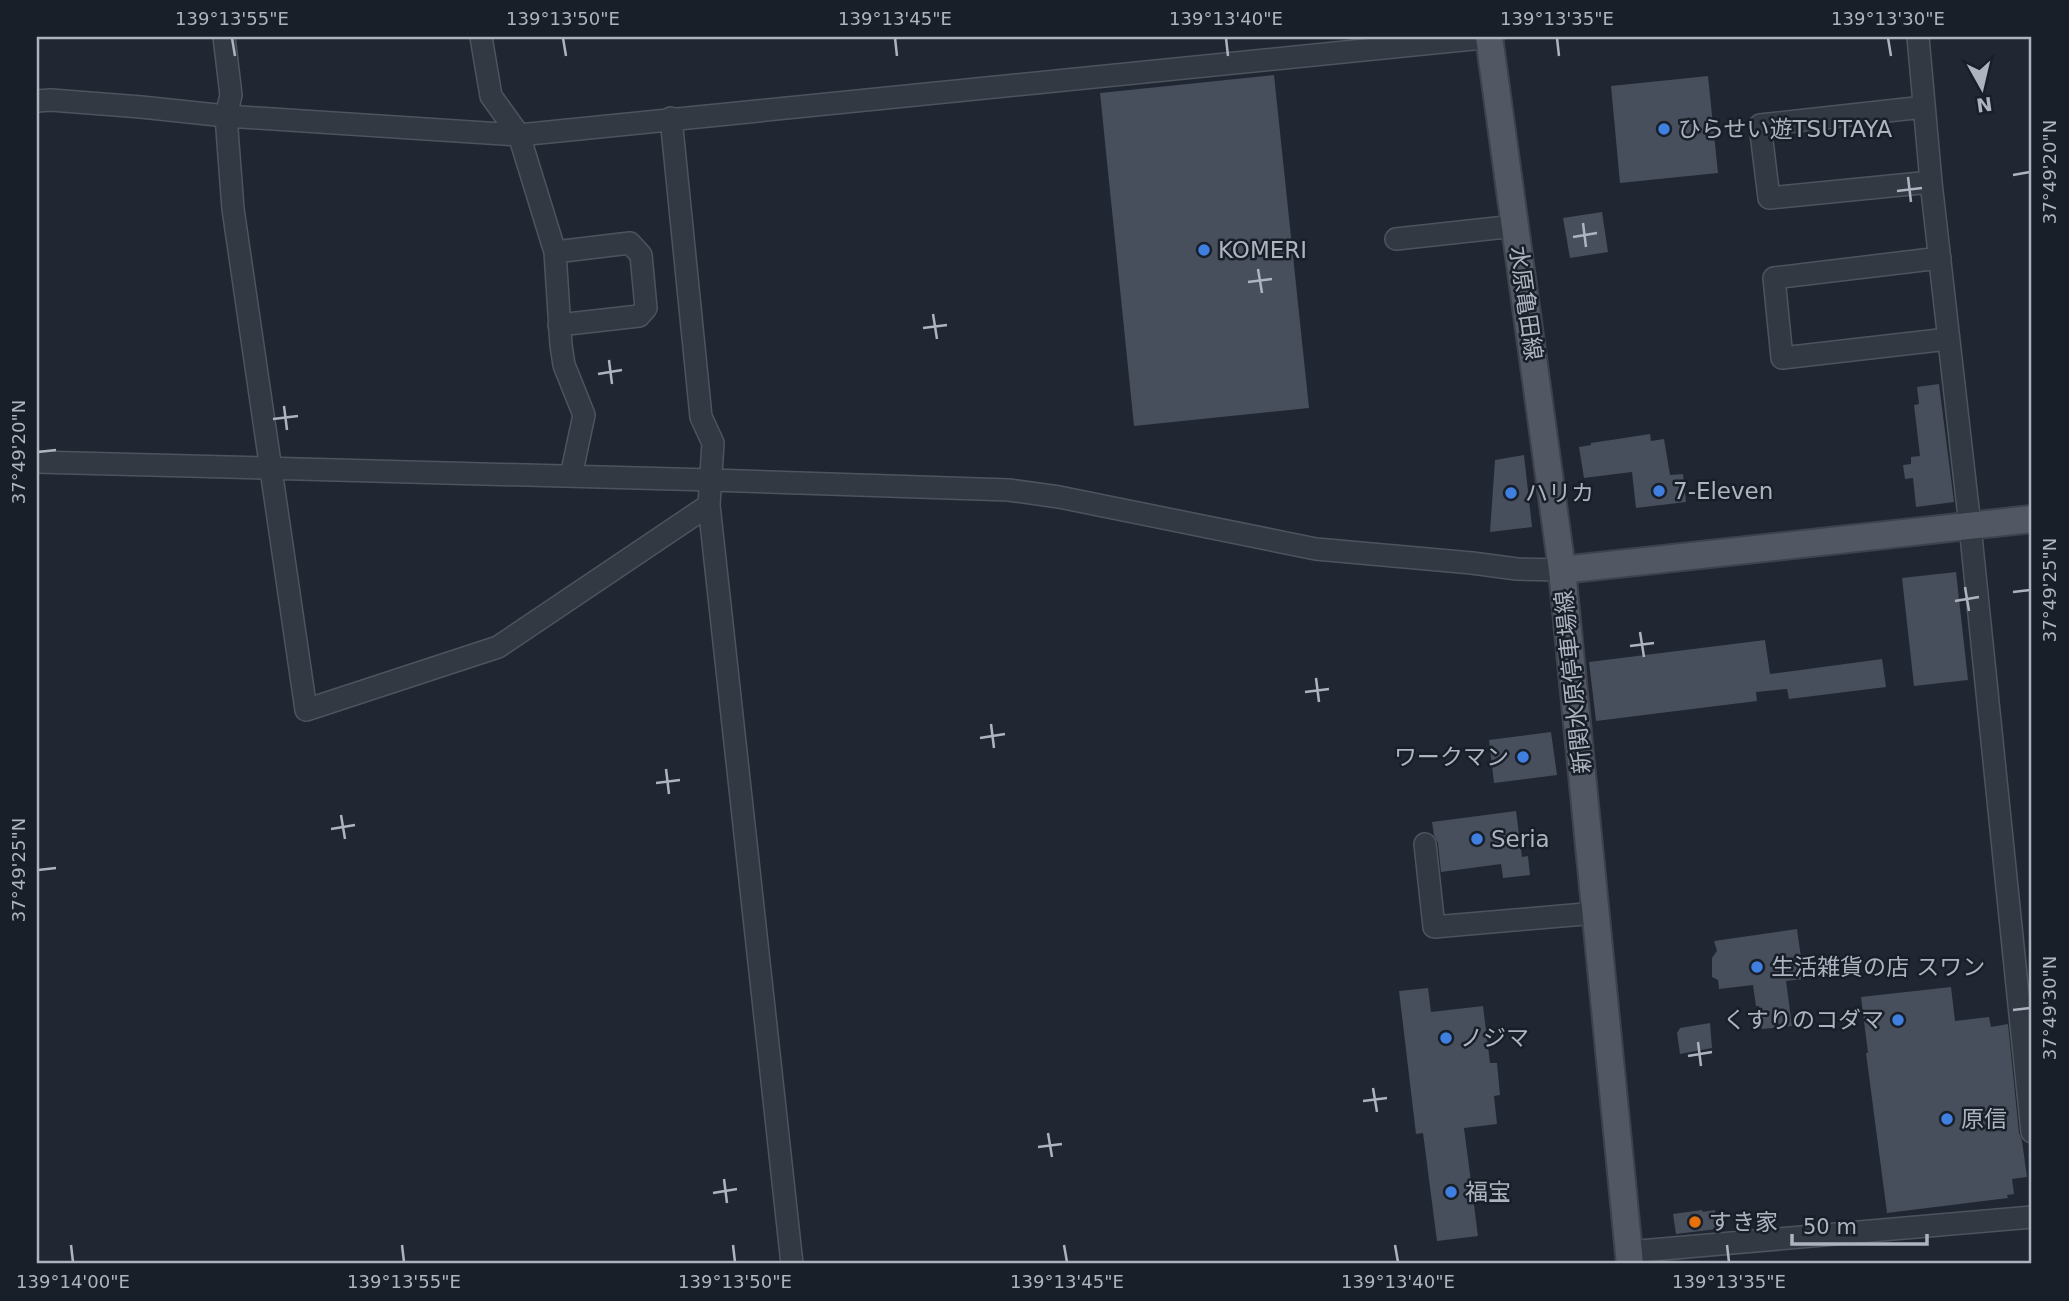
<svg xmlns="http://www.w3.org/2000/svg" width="2069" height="1301" font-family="'DejaVu Sans','Noto Sans JP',sans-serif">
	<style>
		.building { fill: #474e5c }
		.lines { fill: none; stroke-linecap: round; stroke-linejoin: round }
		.minor-casing { stroke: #4e545e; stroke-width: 24 }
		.major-casing { stroke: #3d424d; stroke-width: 30 }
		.minor { stroke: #333943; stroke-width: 21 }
		.major { stroke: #515863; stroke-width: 26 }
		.ticks { fill: none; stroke: #adb4c0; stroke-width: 2.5 }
		.shop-dot { fill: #3f7fe0; stroke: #191f28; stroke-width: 2.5 }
		.food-dot { fill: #e8710a; stroke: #191f28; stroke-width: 2.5 }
		.labels { text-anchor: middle; stroke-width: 5; stroke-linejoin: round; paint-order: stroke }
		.poi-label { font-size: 23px; fill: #adb4c0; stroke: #191f28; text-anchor: start }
		.street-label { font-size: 23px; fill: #adb4c0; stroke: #191f28 }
		.neatline { fill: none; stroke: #adb4c0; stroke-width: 2.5 }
		.ticks-label { font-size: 18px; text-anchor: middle; fill: #adb4c0 }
	</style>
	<rect width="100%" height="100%" fill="#202732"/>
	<path class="building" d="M1274,75L1309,408L1134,426L1100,93Z
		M1708,76L1718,173L1620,183L1611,86Z
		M1602,212L1608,252L1570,258L1563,218Z
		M1939,384L1954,502L1916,507L1913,478L1905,479L1903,465L1911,464V457L1920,456L1914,405L1919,404L1917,387Z
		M1650,434L1651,441L1664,439L1670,475L1683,474L1686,502L1636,508L1632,472L1584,478L1579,447L1591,445V443Z
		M1524,455L1532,527L1490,532L1495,460Z
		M1956,572L1968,680L1914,686L1902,578Z
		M1765,640L1770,674L1882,659L1886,687L1789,699L1787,689L1756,692L1757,701L1596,721L1589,662Z
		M1551,732L1557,775L1494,783L1489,740Z
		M1516,811L1522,857L1528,856L1530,875L1503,878L1501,864L1441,872L1438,843L1434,835L1432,822Z
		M1797,929L1804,979L1786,981L1792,1026L1762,1029L1759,1006H1756L1753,985L1719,989L1718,980L1712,977V958L1717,951L1714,941Z
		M1951,987L1955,1021L1989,1017L1991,1027L2008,1024L2019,1133L2022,1141L2027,1177L2012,1179L2014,1194L2007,1195L2008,1198L1887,1213L1866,1053H1868L1861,997Z
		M1428,988L1431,1012L1483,1006L1490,1063H1497L1500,1095L1494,1096L1497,1124L1464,1128L1478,1236L1437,1241L1423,1133L1416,1134L1399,991Z
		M1710,1023L1712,1048L1680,1054L1677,1033L1680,1028Z
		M1702,1210L1703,1212L1715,1210L1717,1229L1676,1234L1673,1214Z"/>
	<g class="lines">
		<defs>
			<path id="minor" d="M224,37L231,95L226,116L233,209L306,710L498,647L709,505
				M481,37L491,96L519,135L555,252L561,345L564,365L584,415L571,476
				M1918,37L1931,182L1970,526L2032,1132
				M37,101L51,100L141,107L226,116L519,135L1493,37
				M1924,107L1760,125L1769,198L1931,182
				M671,118L701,417L713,443L709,505L792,1264
				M1396,239L1515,226
				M555,252L630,243L641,255L646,308L639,316L559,325
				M1940,258L1774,278L1782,358L1948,339
				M37,462L711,480L1009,490L1059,497L1316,549L1472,563L1517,569L1562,570
				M1425,844L1434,927L1596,913
				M1628,1252L2032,1217"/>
			<path id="major" d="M1489,37L1562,570L1630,1264
				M1562,570L2032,519"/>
		</defs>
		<use href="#minor" class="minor-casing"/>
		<use href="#major" class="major-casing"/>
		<use href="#minor" class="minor"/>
		<use href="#major" class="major"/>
	</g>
	<path class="ticks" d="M232,38L235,56M563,38L566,56M895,38L897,56M1226,38L1228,56M1557,38L1559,56M1888,38L1891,56M2013,175L2030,172M1908,177L1911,202M1897,191L1922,188M1583,223L1586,247M1573,237L1597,233M1258,269L1262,293M1248,282L1272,279M933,314L937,339M923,328L947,325M609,360L612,384M598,374L622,370M284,406L287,430M273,419L298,416M38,452L56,450M1965,587L1969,611M2013,592L2030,590M1955,601L1979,597M1640,632L1644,657M1630,646L1654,643M1316,678L1319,702M1305,692L1329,689M991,724L994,748M980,738L1005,734M666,769L669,794M656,783L680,780M341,815L345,839M331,829L355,825M38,870L56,868M2013,1010L2030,1008M1698,1042L1701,1066M1688,1056L1712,1052M1373,1088L1377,1112M1363,1101L1387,1098M1048,1133L1052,1157M1038,1147L1062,1144M724,1179L727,1203M713,1193L737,1189M71,1245L73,1262M402,1245L404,1262M733,1245L735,1262M1064,1245L1067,1262M1395,1245L1398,1262M1727,1245L1729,1262"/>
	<g class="shop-dot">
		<circle cx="1664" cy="129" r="7"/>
		<circle cx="1204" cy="250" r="7"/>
		<circle cx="1659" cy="491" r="7"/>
		<circle cx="1511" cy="493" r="7"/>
		<circle cx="1523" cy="757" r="7"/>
		<circle cx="1477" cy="839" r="7"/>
		<circle cx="1757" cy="967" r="7"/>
		<circle cx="1898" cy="1020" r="7"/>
		<circle cx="1446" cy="1038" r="7"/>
		<circle cx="1947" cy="1119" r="7"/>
		<circle cx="1451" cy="1192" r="7"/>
	</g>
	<circle class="food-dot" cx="1695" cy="1222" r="7"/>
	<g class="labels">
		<g class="poi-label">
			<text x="1678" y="137">ひらせい遊TSUTAYA</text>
			<text x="1218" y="258">KOMERI</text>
			<text x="1673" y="499">7-Eleven</text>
			<text x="1525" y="501">ハリカ</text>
			<text x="1509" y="765" text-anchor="end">ワークマン</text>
			<text x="1491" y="847">Seria</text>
			<text x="1771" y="975">生活雑貨の店 スワン</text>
			<text x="1884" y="1028" text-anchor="end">くすりのコダマ</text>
			<text x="1460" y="1046">ノジマ</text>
			<text x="1961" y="1127">原信</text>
			<text x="1465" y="1200">福宝</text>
			<text x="1709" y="1230">すき家</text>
		</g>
		<g class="street-label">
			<text transform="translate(1526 303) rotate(82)" y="8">水原亀田線</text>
			<text transform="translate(1573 682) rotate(-96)" y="8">新関水原停車場線</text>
		</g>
	</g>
	<rect width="2069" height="1301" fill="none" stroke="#191f28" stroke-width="77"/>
	<g transform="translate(1982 88) rotate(172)" stroke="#191f28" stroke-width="5" paint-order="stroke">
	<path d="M0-5L12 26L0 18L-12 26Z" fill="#adb4c0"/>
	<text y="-10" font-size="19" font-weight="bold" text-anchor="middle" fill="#adb4c0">N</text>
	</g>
	<path d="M1792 1234v10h135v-10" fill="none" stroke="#adb4c0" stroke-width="3.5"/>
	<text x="1803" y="1234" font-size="21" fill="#adb4c0" stroke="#191f28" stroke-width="5" paint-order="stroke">50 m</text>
	<rect x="38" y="38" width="1992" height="1224" class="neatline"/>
	<g class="ticks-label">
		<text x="232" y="25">139°13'55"E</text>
		<text x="563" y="25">139°13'50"E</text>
		<text x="895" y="25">139°13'45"E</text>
		<text x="1226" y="25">139°13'40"E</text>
		<text x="1557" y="25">139°13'35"E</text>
		<text x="1888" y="25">139°13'30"E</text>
		<text transform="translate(2050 172) rotate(-90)" y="6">37°49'20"N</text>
		<text transform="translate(19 452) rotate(-90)" y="6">37°49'20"N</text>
		<text transform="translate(2050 590) rotate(-90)" y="6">37°49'25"N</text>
		<text transform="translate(19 870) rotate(-90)" y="6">37°49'25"N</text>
		<text transform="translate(2050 1008) rotate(-90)" y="6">37°49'30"N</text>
		<text x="73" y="1288">139°14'00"E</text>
		<text x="404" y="1288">139°13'55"E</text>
		<text x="735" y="1288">139°13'50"E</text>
		<text x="1067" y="1288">139°13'45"E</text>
		<text x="1398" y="1288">139°13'40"E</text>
		<text x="1729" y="1288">139°13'35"E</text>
	</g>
</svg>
